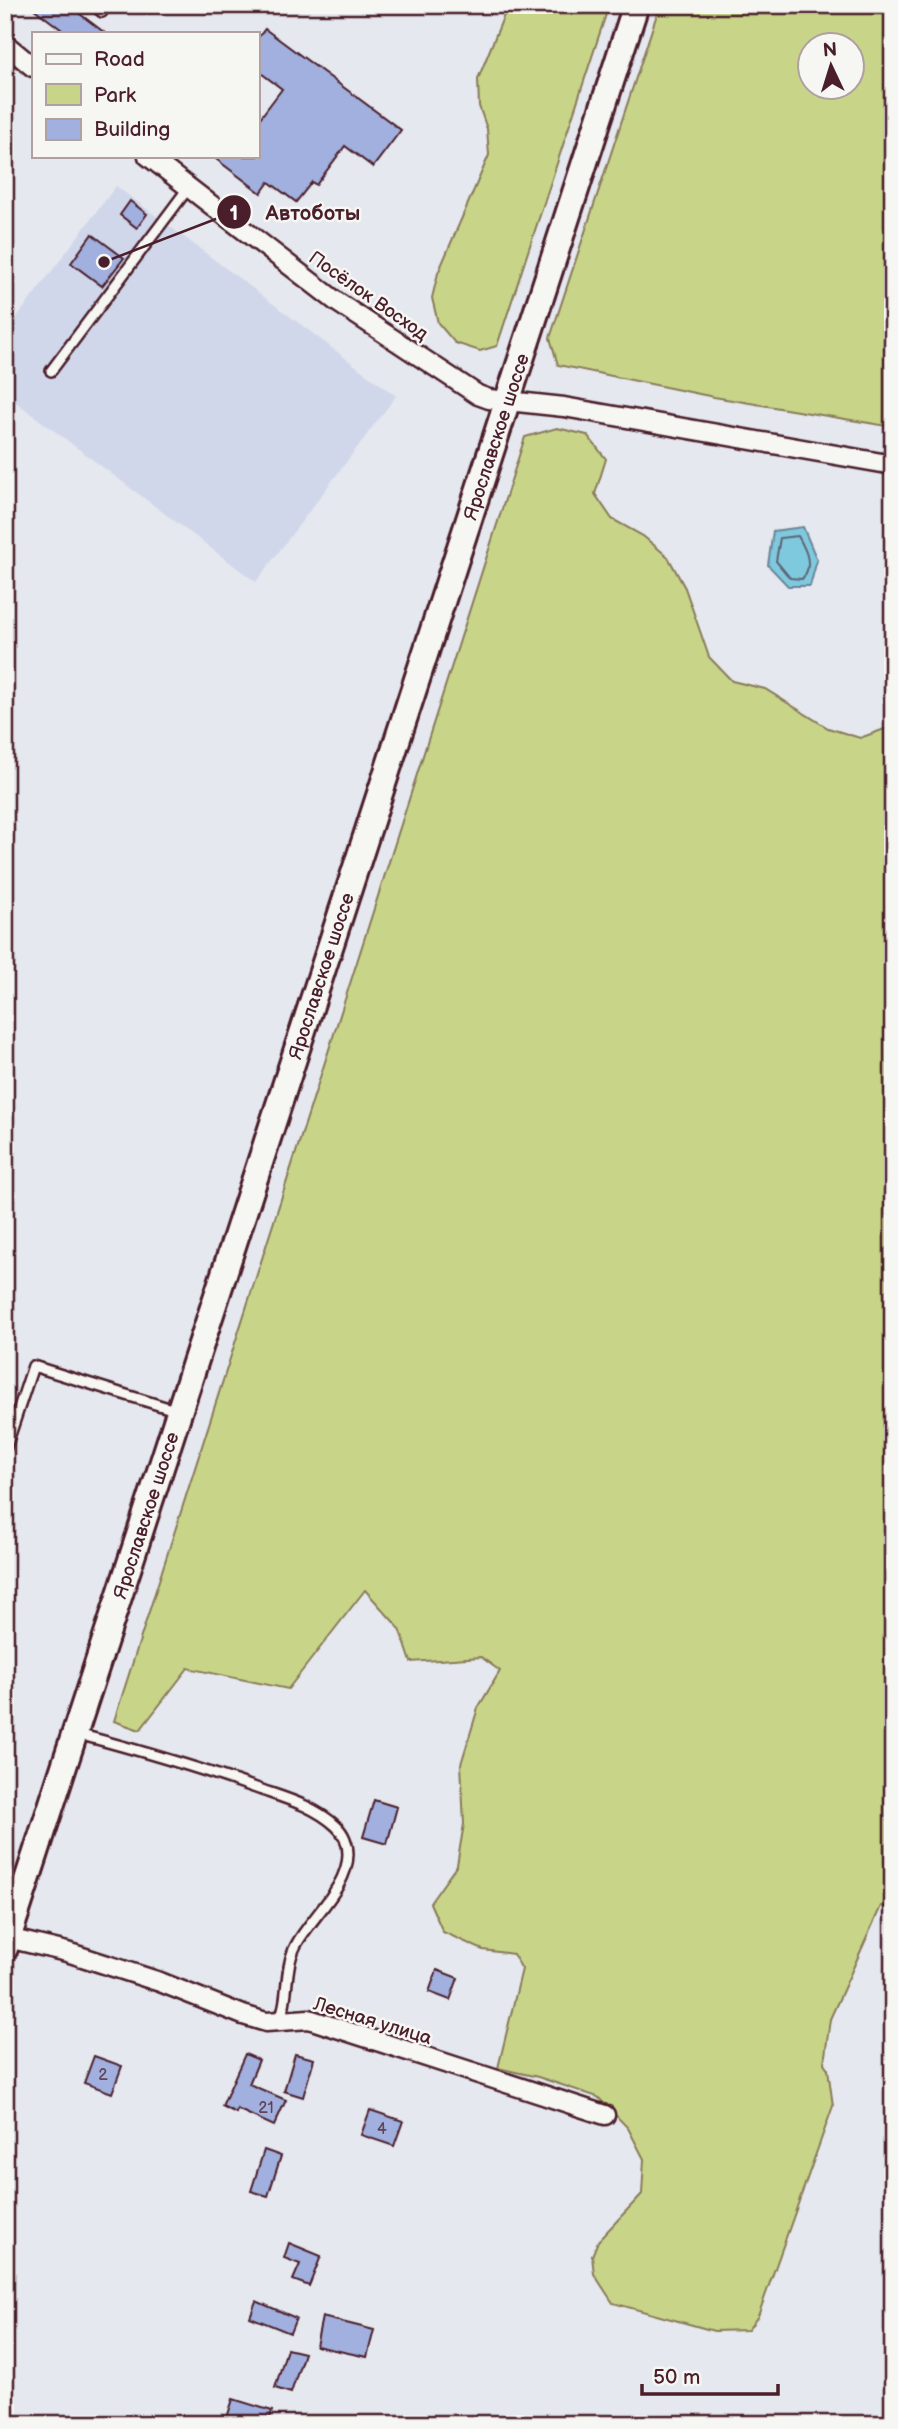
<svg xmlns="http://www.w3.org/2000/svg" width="898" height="2429" font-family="'Balsamiq Sans',sans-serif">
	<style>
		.built { fill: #d1d7ea }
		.green { fill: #c8d589; stroke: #897a5a; stroke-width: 2; fill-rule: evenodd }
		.water { fill: #7fc9df; stroke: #6a8597; stroke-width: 2 }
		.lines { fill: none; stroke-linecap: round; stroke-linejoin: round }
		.shore { stroke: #5f6373; stroke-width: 2 }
		.building { fill: #a1b0df; stroke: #4a1f2b; stroke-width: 2 }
		.lane-casing { stroke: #4a1f2b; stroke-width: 14 }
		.street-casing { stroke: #4a1f2b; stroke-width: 23 }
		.secondary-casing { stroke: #4a1f2b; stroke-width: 30 }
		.lane { stroke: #f6f6f2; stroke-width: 9 }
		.street { stroke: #f6f6f2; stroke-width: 18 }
		.secondary { stroke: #f6f6f2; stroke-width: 24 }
		.labels { text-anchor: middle; stroke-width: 5; stroke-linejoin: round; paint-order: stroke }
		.number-label { font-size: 16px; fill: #604358 }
		.street-label { font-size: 19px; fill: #4a1f2b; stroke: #f6f6f2 }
		.leader { fill: none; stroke: #4a1f2b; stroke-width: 2.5 }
		.callout-dot { fill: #4a1f2b; stroke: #f6f6f2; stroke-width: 2.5 }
		.mark-label { font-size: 21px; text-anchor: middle; font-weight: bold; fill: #fff }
		.callout-label { font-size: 21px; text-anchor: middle; font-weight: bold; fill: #4a1f2b; stroke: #f6f6f2; stroke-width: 5; stroke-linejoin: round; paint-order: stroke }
	</style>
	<rect width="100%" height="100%" fill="#e5e8ee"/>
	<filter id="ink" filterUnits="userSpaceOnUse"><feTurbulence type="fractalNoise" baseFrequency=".0143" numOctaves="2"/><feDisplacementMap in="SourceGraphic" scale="14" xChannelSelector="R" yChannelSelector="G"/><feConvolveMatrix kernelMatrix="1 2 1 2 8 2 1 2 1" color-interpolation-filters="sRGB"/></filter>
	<g filter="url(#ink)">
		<path class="built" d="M116,186L396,396L256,582L5,394V333Z"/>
		<path class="green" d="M508,5H609L497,346L480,351L455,343L438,323L432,298L438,273L489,155L487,129L479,106L478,79Z
			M660,5H893V427L714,397L558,365L550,338ZM810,46H852V88H810Z
			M557,428L587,435L606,459L595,494L612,519L643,536L668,557L685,588L709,657L732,681L765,689L828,728L860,738L893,726V1909L881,1906L830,2019L824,2063L828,2069L833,2106L758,2316L748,2330L714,2331L613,2303L594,2274L592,2256L598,2241L642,2194L644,2159L628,2128L598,2097L538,2077L498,2068L522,1969L513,1954L483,1950L443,1932L430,1903L457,1865L464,1824L461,1764L478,1708L500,1671L481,1657L411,1662L400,1629L365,1590L288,1689L188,1668L140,1730L114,1721L525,437Z"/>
		<path class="water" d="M803,527L817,560L810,586H788L768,565L773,531Z"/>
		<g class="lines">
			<path class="shore" d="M798,536C806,550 814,566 802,579L790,578L776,561L780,538Z"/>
		</g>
		<path class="building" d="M29,5H68L105,33H66Z
			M265,29L401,130L373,167L345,146L316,185L312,182L296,202L269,182L261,193L212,156H257V122L282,89L257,70V39Z
			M130,201L147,214L137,228L120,215Z
			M92,234L124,258L102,286L71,263Z
			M374,1800L397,1807L387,1844L363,1837Z
			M437,1970L458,1978L450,2000L429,1992Z
			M245,2054L259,2060L249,2084L286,2100L274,2126L237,2109L236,2113L222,2106Z
			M295,2054L314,2059L303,2097L284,2091Z
			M94,2056L122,2066L112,2093L84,2083Z
			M370,2110L403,2121L394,2146L361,2135Z
			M264,2150L281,2156L268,2196L251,2191Z
			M289,2243L321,2256L309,2286L293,2280L300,2264L284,2258Z
			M256,2301L296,2318L290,2333L250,2317Z
			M322,2317L374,2330L367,2357L316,2346Z
			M287,2349L304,2353L291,2393L275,2388Z
			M233,2399L272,2411L268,2424H225Z"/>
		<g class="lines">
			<defs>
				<path id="lane" d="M93,5L102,12
					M51,371L189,187
					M5,1450L33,1366L178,1411
					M78,1734C138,1750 197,1767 256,1788C284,1798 313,1805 336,1826C344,1833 348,1844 348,1854C348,1887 311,1917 296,1945C283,1969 290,2004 278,2021"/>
				<path id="street" d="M5,44L33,67
					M148,156L337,302L478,395L489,399L564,407L893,465
					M8,1938L67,1952L160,1982L243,2015L266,2022L309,2019L605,2115"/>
				<g id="secondary">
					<path id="s1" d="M5,1948L636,5"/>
				</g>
			</defs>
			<use href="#lane" class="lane-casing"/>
			<use href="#street" class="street-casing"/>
			<use href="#secondary" class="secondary-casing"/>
			<use href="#lane" class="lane"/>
			<use href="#street" class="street"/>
			<use href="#secondary" class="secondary"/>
		</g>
	</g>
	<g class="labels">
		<g class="number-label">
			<text x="103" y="2080">2</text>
			<text x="266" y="2113">21</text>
			<text x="382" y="2134">4</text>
		</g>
		<g class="street-label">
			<text transform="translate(369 295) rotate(35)" y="7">Посёлок Восход</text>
			<text dy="7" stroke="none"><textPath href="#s1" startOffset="1589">Ярославское шоссе</textPath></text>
			<text dy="7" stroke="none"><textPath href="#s1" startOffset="1022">Ярославское шоссе</textPath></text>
			<text dy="7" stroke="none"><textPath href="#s1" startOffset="455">Ярославское шоссе</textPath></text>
			<text transform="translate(373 2020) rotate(17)" y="7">Лесная улица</text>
		</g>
	</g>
	<path class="leader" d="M104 262L234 212"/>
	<g class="callout-dot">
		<circle cx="104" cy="262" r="7"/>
		<circle cx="234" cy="212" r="18"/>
	</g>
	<g class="mark-label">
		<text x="234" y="220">1</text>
	</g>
	<g class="callout-label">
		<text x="313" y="220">Автоботы</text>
	</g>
	<rect width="898" height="2429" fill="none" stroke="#f6f6f2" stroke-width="28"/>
	<rect x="14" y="14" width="870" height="2401" fill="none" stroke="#4a1f2b" stroke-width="2.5" filter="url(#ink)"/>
	<rect x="32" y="32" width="228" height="126" fill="#f6f6f2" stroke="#b1a0a2" stroke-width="2"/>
	<rect x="46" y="54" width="35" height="10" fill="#f6f6f2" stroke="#b1a0a2" stroke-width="2"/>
	<text x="94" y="66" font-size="21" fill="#4a1f2b">Road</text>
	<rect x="46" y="84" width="35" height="21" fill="#c8d589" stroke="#b1a0a2" stroke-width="2"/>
	<text x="94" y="102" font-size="21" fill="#4a1f2b">Park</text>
	<rect x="46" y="119" width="35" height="21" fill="#a1b0df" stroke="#b1a0a2" stroke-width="2"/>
	<text x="94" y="136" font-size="21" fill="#4a1f2b">Building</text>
	<g transform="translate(831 66) rotate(356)"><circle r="33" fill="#f6f6f2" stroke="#b1a0a2" stroke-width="2"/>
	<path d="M0-5L12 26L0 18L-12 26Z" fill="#4a1f2b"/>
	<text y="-10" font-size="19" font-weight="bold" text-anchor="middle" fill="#4a1f2b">N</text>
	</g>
	<path d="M642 2384v10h136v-10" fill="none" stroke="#4a1f2b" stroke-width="3.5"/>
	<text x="653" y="2384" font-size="21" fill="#4a1f2b" stroke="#f6f6f2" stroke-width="5" paint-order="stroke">50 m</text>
</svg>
